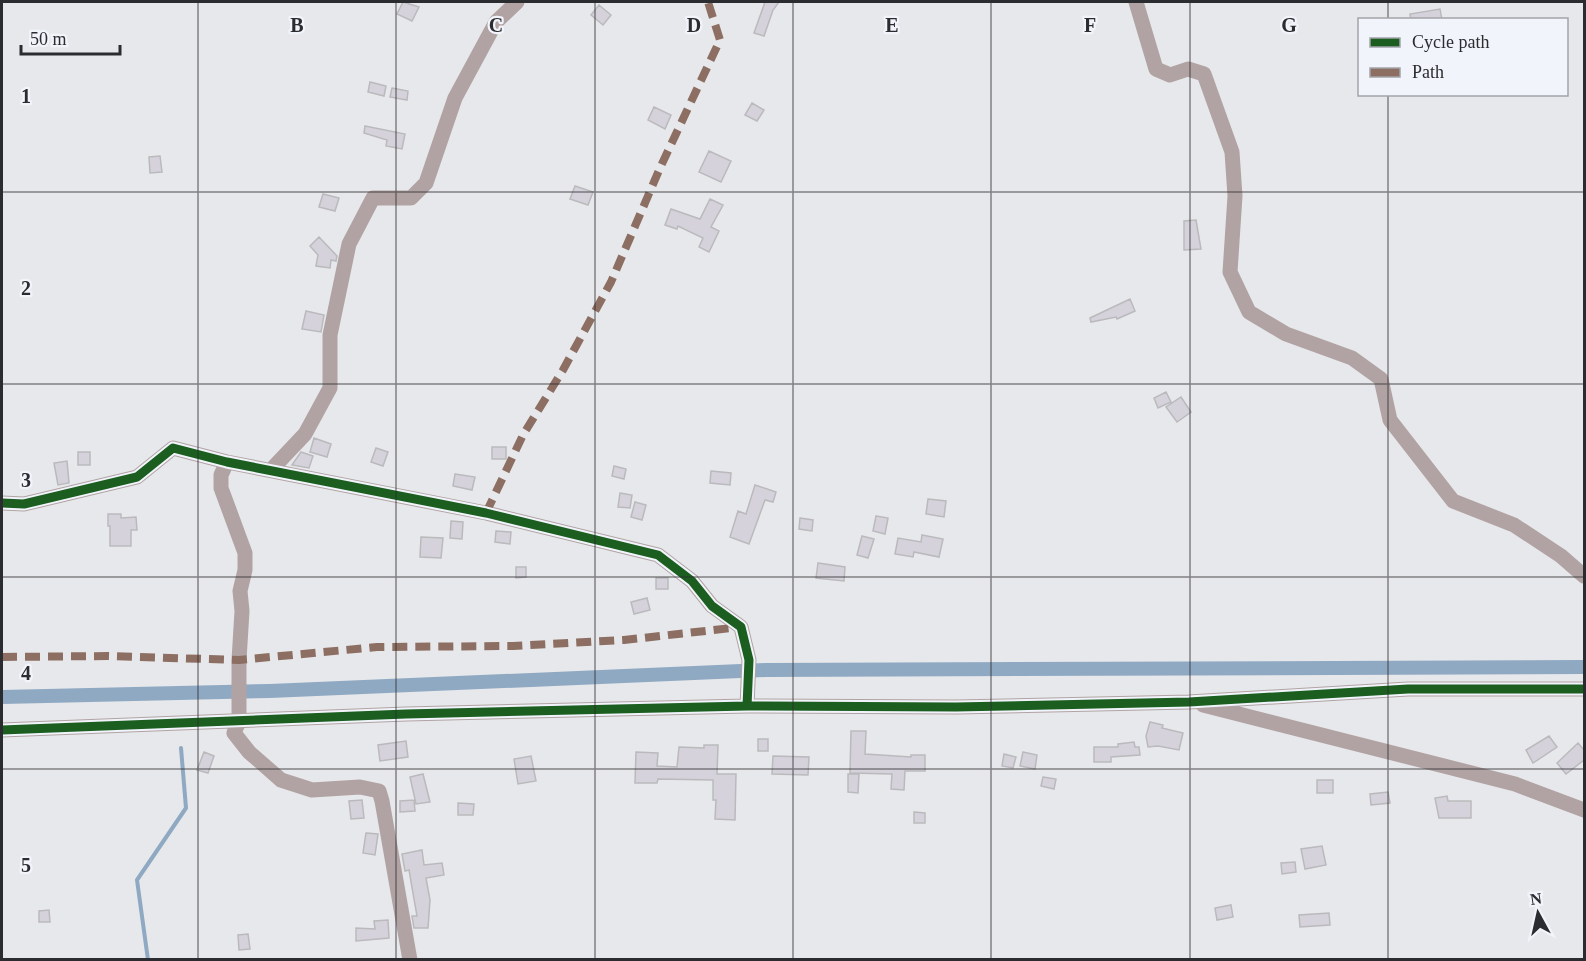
<svg xmlns="http://www.w3.org/2000/svg" width="1586" height="961" font-family="Georgia,serif">
	<style>
		.lines { fill: none; stroke-linecap: round; stroke-linejoin: round }
		.stream { stroke: #8fa9c3; stroke-width: 4 }
		.canal { stroke: #8fa9c3; stroke-width: 14 }
		.building { fill: #d6d2db; stroke: #bababd; stroke-width: 1.5 }
		.minor { stroke: #b1a3a3; stroke-width: 15 }
		.quiet { stroke: #8d6e63; stroke-width: 8; stroke-dasharray: 15 8; stroke-linecap: butt }
		.cycleway-casing { stroke: #f2f4fb; stroke-width: 13 }
		.cycleway { stroke: #1b5e20; stroke-width: 9 }
		.grid { fill: none; stroke: #2b2c2f; stroke-width: 1.5; stroke-opacity: 0.55 }
		.grid-label { font-size: 20px; text-anchor: middle; font-weight: bold; fill: #2b2c2f; stroke: #f2f4fb; stroke-width: 4.5; stroke-linejoin: round; paint-order: stroke }
	</style>
	<rect width="100%" height="100%" fill="#e7e8eb"/>
	<g class="lines">
		<path class="stream" d="M148,960L137,880L186,808L181,748"/>
		<path class="canal" d="M2,697L270,691L766,670L1584,667"/>
	</g>
	<path class="building" d="M403,2L419,7L412,21L397,14Z
		M765,2H779L773,10L764,36L754,33Z
		M599,5L611,15L603,25L591,15Z
		M1440,9L1442,20H1411L1410,14Z
		M370,82L386,86L384,96L368,92Z
		M392,88L408,91L407,100L390,97Z
		M752,103L764,110L757,121L745,115Z
		M654,107L671,115L665,129L648,120Z
		M365,126L405,134L402,149L386,146L387,140L364,133Z
		M709,151L731,161L721,182L699,172Z
		M160,156L162,172L150,173L149,157Z
		M575,186L593,192L588,205L570,199Z
		M323,194L339,198L335,211L319,207Z
		M710,199L723,205L711,227L719,231L709,252L699,247L703,238L678,226L677,229L665,225L671,209L700,219Z
		M1196,220L1201,249L1184,250V221Z
		M319,237L337,256L336,261L331,260L330,268L316,266L318,255L310,246Z
		M1130,299L1135,311L1117,319L1116,317L1091,322L1090,318Z
		M306,311L324,315L321,332L302,329Z
		M1166,392L1171,402L1158,408L1154,398Z
		M1181,397L1191,412L1177,422L1166,407Z
		M314,438L331,444L327,457L310,452Z
		M492,447H506V459H492Z
		M376,448L388,452L383,466L371,462Z
		M78,452H90V465H78Z
		M301,452L313,456L309,468L292,465Z
		M67,461L69,483L58,485L54,463Z
		M614,466L626,469L624,479L612,476Z
		M711,471L731,473L730,485L710,483Z
		M455,474L475,477L472,490L453,486Z
		M755,485L776,492L773,502L765,500L749,544L730,537L738,511L746,514Z
		M620,493L632,495L630,508L618,507Z
		M928,499L946,501L944,517L926,514Z
		M635,502L646,505L642,520L631,517Z
		M108,514H121V518L136,517L137,530H131V546H110V526H108Z
		M876,516L888,518L885,534L873,531Z
		M800,518L813,520L812,531L799,529Z
		M451,521L463,522L462,539L450,538Z
		M496,531L511,532L510,544L495,542Z
		M922,535L943,539L939,557L914,552L913,557L895,554L898,538L921,542Z
		M862,536L874,539L868,558L857,555Z
		M421,537L443,538L441,558L420,557Z
		M818,563L845,567L844,581L816,578Z
		M516,567H526V577L516,578Z
		M656,578H668V589H656Z
		M647,598L650,610L634,614L631,602Z
		M1150,722L1163,725L1162,728L1183,733L1179,750L1158,746L1148,747L1146,736Z
		M851,731H866L865,754L911,757V755H925V771H905L904,790L891,789L892,774L850,773Z
		M1549,736L1557,747L1533,763L1526,750Z
		M758,739H768V751H758Z
		M406,741L408,757L380,761L378,745Z
		M1134,742L1135,747H1139L1140,755L1111,757V762H1094V747H1118V744Z
		M1578,743L1584,750V760L1566,774L1557,763Z
		M704,745H718L717,774H736L735,820L715,819L716,800H713V780L658,779L657,783H635L636,752L658,753L657,766L677,767L679,747L704,748Z
		M204,752L214,756L208,773L197,770Z
		M1023,752L1037,755L1035,769L1020,766Z
		M1004,754L1016,757L1013,768L1002,766Z
		M531,756L536,781L518,784L514,759Z
		M773,756L809,757L808,775L772,774Z
		M423,774L430,802L416,804L410,777Z
		M848,774H859L858,793L848,792Z
		M1043,777L1056,779L1054,789L1041,786Z
		M1317,780H1333V793H1317Z
		M1388,792L1390,803L1371,805L1370,794Z
		M1447,796L1448,801H1471V818H1439L1435,798Z
		M362,800L364,818L351,819L349,801Z
		M414,800L415,811L400,812V801Z
		M458,803L474,804L473,815H458Z
		M914,812L925,813V823H914Z
		M366,833L378,834L375,855L363,853Z
		M1322,846L1326,865L1305,869L1301,849Z
		M422,850L424,865L442,863L444,875L426,878L430,900L428,928H414L412,916H417L409,870L405,871L402,854Z
		M1295,862L1296,872L1282,874L1281,863Z
		M1231,905L1233,917L1217,920L1215,908Z
		M49,910L50,922H39V911Z
		M1329,913L1330,925L1300,927L1299,915Z
		M388,920L389,938L356,941V928L375,929L374,921Z
		M248,934L250,949L239,950L238,935Z"/>
	<g class="lines">
		<path class="minor" d="M1136,2L1156,69L1170,75L1188,69L1204,74L1232,152L1235,196L1230,272L1249,312L1286,334L1352,358L1381,379L1390,420L1453,501L1514,525L1561,556L1584,576
			M227,462L221,475V488L245,553V570L240,591L242,611L239,660V721L234,733L249,752L281,780L312,790L360,787L379,791L382,801L410,960
			M271,470L305,434L330,388V335L349,244L373,198H411L426,183L455,98L496,22L517,2
			M2,503L24,504L137,477L173,448L227,462L486,513L658,555L692,581L712,606L741,627L749,660L747,706
			M1203,705L1515,784L1584,810
			M2,730L406,714L747,706L956,707L1189,702L1408,689H1584"/>
		<path class="quiet" d="M486,513L523,435L563,370L611,282L660,168L720,40L708,2
			M2,657L108,656L239,660L377,647L513,646L624,640L741,627"/>
		<defs>
			<path id="cycleway" d="M2,503L24,504L137,477L173,448L227,462L486,513L658,555L692,581L712,606L741,627L749,660L747,706
				M2,730L406,714L747,706L956,707L1189,702L1408,689H1584"/>
		</defs>
		<use href="#cycleway" class="cycleway-casing"/>
		<use href="#cycleway" class="cycleway"/>
	</g>
	<path class="grid" d="M198,2V960M396,2V960M595,2V960M793,2V960M991,2V960M1190,2V960M1388,2V20M1388,94V960M2,192H1584M2,384H1584M2,577H1584M2,769H1584"/>
	<g class="grid-label">
		<text x="297" y="32">B</text>
		<text x="496" y="32">C</text>
		<text x="694" y="32">D</text>
		<text x="892" y="32">E</text>
		<text x="1090" y="32">F</text>
		<text x="1289" y="32">G</text>
		<text x="26" y="103">1</text>
		<text x="26" y="295">2</text>
		<text x="26" y="487">3</text>
		<text x="26" y="680">4</text>
		<text x="26" y="872">5</text>
	</g>
	<rect width="1586" height="961" fill="none" stroke="#2b2c2f" stroke-width="6"/>
	<rect x="1358" y="18" width="210" height="78" fill="#f2f4fb" stroke="#a2a4a9" stroke-width="1.5"/>
	<rect x="1370" y="38" width="30" height="9" fill="#1b5e20" stroke="#a2a4a9" stroke-width="1.5"/>
	<text x="1412" y="48" font-size="18" fill="#2b2c2f">Cycle path</text>
	<rect x="1370" y="68" width="30" height="9" fill="#8d6e63" stroke="#a2a4a9" stroke-width="1.5"/>
	<text x="1412" y="78" font-size="18" fill="#2b2c2f">Path</text>
	<g transform="translate(1538 913) rotate(352)" stroke="#f2f4fb" stroke-width="4.5" paint-order="stroke">
	<path d="M0-4.5L10 22L0 15L-10 22Z" fill="#2b2c2f"/>
	<text y="-9" font-size="16" font-weight="bold" text-anchor="middle" fill="#2b2c2f">N</text>
	</g>
	<path d="M21 45v9h99v-9" fill="none" stroke="#2b2c2f" stroke-width="3"/>
	<text x="30" y="45" font-size="18" fill="#2b2c2f" stroke="#f2f4fb" stroke-width="4.5" paint-order="stroke">50 m</text>
</svg>
